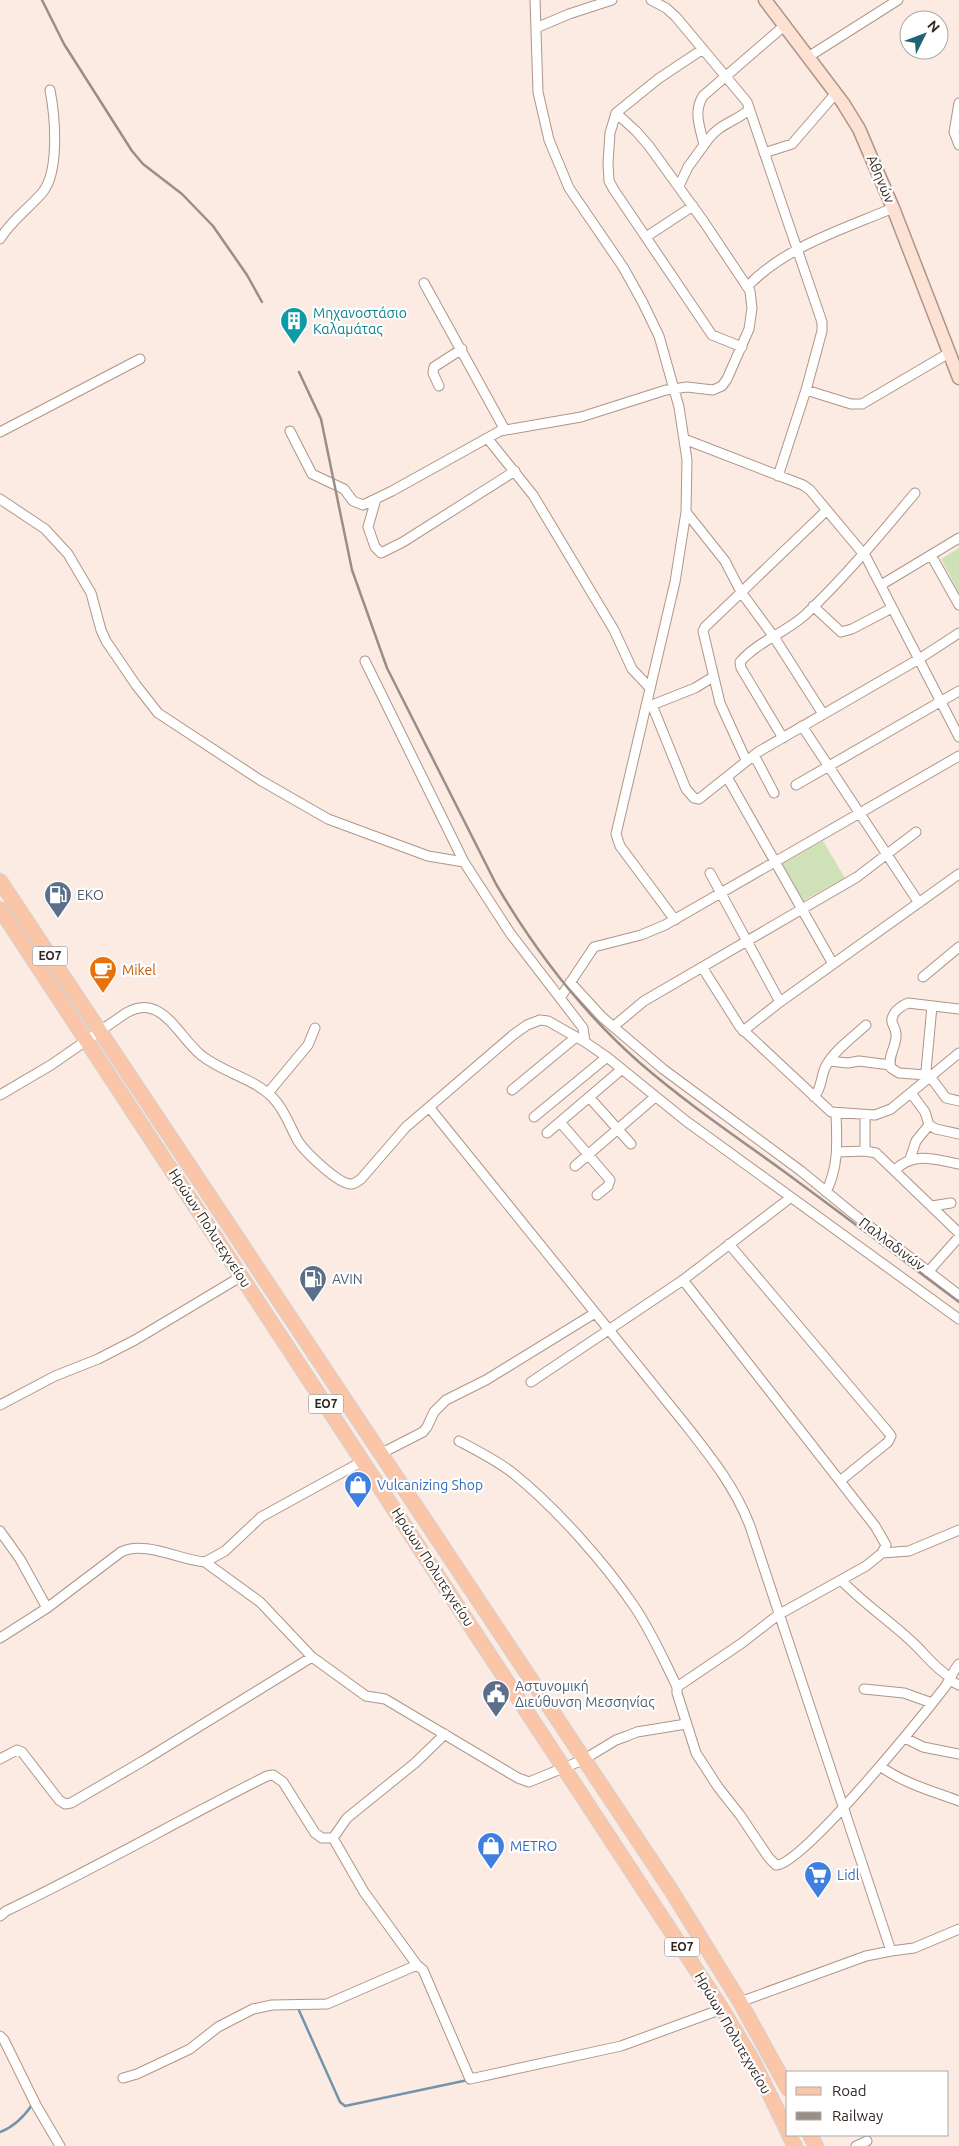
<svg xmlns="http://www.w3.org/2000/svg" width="959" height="2146" font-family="Ubuntu,sans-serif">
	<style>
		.green { fill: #cfe1b7 }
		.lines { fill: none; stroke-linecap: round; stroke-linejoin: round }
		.stream { stroke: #7494ab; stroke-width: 2.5 }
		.minor-casing { stroke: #af9588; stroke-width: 11 }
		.secondary-casing { stroke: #af9588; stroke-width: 15 }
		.primary-casing { stroke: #d2d0cf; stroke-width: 16 }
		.minor { stroke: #fff; stroke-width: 9 }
		.secondary { stroke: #fde2d3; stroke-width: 12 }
		.primary { stroke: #fbc5a7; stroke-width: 14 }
		.rail { stroke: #9b8e87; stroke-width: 2.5 }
		.labels { text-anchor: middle; stroke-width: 4.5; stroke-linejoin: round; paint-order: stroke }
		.shield { fill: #fff; stroke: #706865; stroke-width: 1 }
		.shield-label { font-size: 12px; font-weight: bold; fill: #322823 }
		.street-label { font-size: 14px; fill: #322823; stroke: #fff }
		.culture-label { font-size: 14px; fill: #0d838f; stroke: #fff; text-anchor: start }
		.service-label { font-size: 14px; fill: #4e5e75; stroke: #fff; text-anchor: start }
		.food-label { font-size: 14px; fill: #c56008; stroke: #fff; text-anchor: start }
		.shop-label { font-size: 14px; fill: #366cbe; stroke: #fff; text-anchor: start }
	</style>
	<rect width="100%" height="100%" fill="#fcebe2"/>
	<path class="green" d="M959,548V593L941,559Z
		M823,841L845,878L803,901L782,864Z"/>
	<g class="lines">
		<path class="stream" d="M297,2006L340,2102L345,2106L468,2080
			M0,2132C14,2127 23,2118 32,2105"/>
		<defs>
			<path id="minor" d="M535,0L538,92L549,140L569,188L623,267L642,301L659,336L679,407L687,460L686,512L675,582L616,834L620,846L675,920
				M651,0L666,8L676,17L747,102L822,322V331L806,390L778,476
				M536,28L569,14L612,0
				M703,49L658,79L616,113L610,133L608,163L609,181L614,190L712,335L742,347
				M808,57L898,0
				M959,103L954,132L959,145
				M704,145C720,122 730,125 749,110
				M764,153L792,144L836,93
				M679,186L688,167L704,145C700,127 693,112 703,96L784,26
				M646,237L693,206
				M0,239C11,221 28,209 42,193C60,172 55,116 50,90
				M424,283L505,430
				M747,287C784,247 844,229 893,208
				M439,386L433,373L434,367L462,349
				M806,390L851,404H862L949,353
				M290,431L312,474L344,489L353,501L363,505L392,491L500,431L581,417L666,390L687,387L713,390L722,386L727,379L749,329L752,308L750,291L704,222L649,146L636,131L616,113
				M0,432L140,359
				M488,439L533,495L614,630L632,669L649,687
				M684,439L803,485L810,490L866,557L959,737
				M0,499L45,529L68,554L91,593L101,630L106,641L136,685L158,713L260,780L328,819L428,856L464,862
				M376,499L368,527L375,547L381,553L403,542L515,471
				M686,512L725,561L741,592L774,637L823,714
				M931,555L959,605
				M881,585L959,538
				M813,606L841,632L852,629L892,608
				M365,661L464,862L510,933L583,1028L585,1042
				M646,705H652L695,688L713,677
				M652,705L686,789L694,798L699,799L758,752L919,659L959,633
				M802,726L919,903
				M783,738L741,668L740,662C757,642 785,633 805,615C844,578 880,535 915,493
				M754,755L774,793
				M746,760L720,703L703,631L705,627L827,510
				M727,777L833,964
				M796,785L959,691
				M710,873L780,1002
				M702,967L740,1027L831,1112L875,1115L891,1109L959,1053
				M923,977L959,947
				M570,982L602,1017L663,1069L801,1171L851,1212L959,1295
				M560,998L594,947L641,935L665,925L959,756
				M932,1006L926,1071L946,1098L959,1101
				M614,1026L644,1001L857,877L916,832
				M743,1031L780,1002L959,874
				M829,1061L848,1063L859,1061L890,1065
				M927,1075L899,1073L891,1068C887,1055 897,1047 896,1034C896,1027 889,1023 893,1016C895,1010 903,1005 908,1003L959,1009
				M512,1090L576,1037
				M268,1093L308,1045L315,1028
				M911,1093L925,1112L929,1125L936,1129L959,1134
				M0,1095L51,1065L126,1013C135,1008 145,1005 155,1010C172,1017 186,1043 201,1055C223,1073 254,1078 273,1098C285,1110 290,1127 298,1141C305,1152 338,1184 351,1184C355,1184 358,1181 361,1179L406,1127L513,1035L527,1025L540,1020L548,1021L585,1042L607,1057L686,1121L959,1319
				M589,1097L631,1144
				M814,1097C823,1087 820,1075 827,1064C836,1049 853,1037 866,1025
				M429,1107L685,1424C711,1457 735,1487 750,1526L891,1951L914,1948L959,1929
				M534,1117L607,1057
				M560,1122L610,1180L608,1186L597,1195
				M547,1133L622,1069
				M865,1151L876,1153L959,1233
				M837,1152L865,1151V1115
				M910,1159L916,1141L929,1125
				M575,1166L655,1097
				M895,1170C914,1151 935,1160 959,1164
				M826,1192C839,1166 837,1142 836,1113
				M932,1206L951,1203
				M729,1244L889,1433L891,1436L888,1442L840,1481
				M928,1272L959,1237
				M531,1382L683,1280L790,1198
				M0,1405L55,1376L98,1359L135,1340L242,1276
				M459,1441C478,1451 498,1461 514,1474C556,1508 604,1562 634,1606C651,1631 664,1660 677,1687V1693L696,1753L718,1787L740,1815L769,1858L776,1865C802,1866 924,1714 945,1687C950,1680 953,1671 959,1664
				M380,1454L423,1432L427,1427L434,1412L446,1400L486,1380L595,1313
				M0,1531L20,1559L47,1608
				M882,1553L909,1551L959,1530
				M205,1562L260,1602L312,1657L366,1696L385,1699L518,1778L529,1782L583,1760L616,1740L627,1736L637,1732L686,1724
				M841,1580C862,1602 887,1619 910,1640C924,1652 934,1668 950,1677
				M0,1638L47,1608L121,1552C145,1540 179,1560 205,1562L225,1551L261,1517L363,1461
				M949,1680L959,1685
				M677,1687L742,1643L778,1615L866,1566L882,1553L886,1545L875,1526L683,1280
				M864,1689L904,1693L932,1703
				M445,1734L415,1763L347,1818L333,1838L364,1892L417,1965L423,1970L470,2079L621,2046L722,2009
				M905,1738L923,1747L959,1754
				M0,1759L17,1750L22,1752L59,1800L65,1804L71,1803L143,1761L312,1657
				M880,1766C903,1783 932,1791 959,1801
				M0,1916L6,1911C94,1869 179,1820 267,1776L273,1775L283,1782L315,1833L322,1838H333
				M740,2002L866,1956L891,1951
				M0,2036L4,2040L36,2105L60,2146
				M123,2078L137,2074L190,2049L218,2027L253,2009L272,2005L327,2004L417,1965
				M856,2146L867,2141"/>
			<path id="secondary" d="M765,0L843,103L859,129L893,208L959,378"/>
			<path id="primary" d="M0,881L671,1890L740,2002L788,2089
				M0,909L722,2009L752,2059L788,2132
				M789,2135L795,2146
				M810,2135L816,2146"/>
		</defs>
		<use href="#minor" class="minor-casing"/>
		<use href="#secondary" class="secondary-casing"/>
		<use href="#primary" class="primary-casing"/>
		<use href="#minor" class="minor"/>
		<use href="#secondary" class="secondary"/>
		<use href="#primary" class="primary"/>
		<path class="rail" d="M42,0L64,44L132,151L143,164L182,194L213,226L247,275L262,302
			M299,372L321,419L352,570L387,668L496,884C535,951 582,1012 640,1063C685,1102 735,1136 782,1170C842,1214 900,1258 959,1302"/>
	</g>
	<defs>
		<symbol id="building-pin" viewBox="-11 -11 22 30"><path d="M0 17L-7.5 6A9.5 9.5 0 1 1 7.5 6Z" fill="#0f9aa8" stroke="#fff"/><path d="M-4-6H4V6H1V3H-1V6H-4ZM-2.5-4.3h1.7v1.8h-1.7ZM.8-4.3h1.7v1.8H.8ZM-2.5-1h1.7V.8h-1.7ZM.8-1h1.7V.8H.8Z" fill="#fff"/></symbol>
		<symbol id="fuel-pin" viewBox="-11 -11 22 30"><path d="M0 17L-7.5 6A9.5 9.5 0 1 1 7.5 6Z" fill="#5c6f8a" stroke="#fff"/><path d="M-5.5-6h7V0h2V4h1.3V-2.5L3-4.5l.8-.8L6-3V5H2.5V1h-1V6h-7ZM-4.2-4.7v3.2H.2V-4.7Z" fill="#fff"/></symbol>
		<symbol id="cafe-pin" viewBox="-11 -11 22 30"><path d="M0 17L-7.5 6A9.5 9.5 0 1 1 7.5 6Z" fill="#e8710a" stroke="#fff"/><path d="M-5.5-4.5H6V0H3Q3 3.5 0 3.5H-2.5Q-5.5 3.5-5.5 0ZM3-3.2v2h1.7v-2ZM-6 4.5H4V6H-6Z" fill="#fff"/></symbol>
		<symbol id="shop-pin" viewBox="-11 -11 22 30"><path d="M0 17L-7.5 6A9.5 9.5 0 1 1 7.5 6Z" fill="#3f7fe0" stroke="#fff"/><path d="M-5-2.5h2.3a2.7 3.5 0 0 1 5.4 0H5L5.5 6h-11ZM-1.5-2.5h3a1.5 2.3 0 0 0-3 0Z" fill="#fff"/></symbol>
		<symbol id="civic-pin" viewBox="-11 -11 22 30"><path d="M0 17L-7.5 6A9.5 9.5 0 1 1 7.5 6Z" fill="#5c6f8a" stroke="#fff"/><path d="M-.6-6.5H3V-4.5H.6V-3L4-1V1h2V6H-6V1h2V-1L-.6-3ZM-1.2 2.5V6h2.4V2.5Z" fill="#fff"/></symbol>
		<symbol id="supermarket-pin" viewBox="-11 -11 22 30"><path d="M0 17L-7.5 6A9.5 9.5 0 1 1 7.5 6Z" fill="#3f7fe0" stroke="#fff"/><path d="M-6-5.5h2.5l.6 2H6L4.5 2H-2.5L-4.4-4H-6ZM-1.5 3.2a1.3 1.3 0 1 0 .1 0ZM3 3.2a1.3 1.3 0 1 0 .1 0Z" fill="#fff"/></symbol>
	</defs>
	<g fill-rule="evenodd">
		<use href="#building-pin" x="278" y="305" width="32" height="43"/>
		<use href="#fuel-pin" x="42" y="879" width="32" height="43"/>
		<use href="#cafe-pin" x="87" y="954" width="32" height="43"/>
		<use href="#fuel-pin" x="297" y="1263" width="32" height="43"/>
		<use href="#shop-pin" x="342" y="1469" width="32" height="43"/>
		<use href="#civic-pin" x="480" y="1678" width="32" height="43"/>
		<use href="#shop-pin" x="475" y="1830" width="32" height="43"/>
		<use href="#supermarket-pin" x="802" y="1859" width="32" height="43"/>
	</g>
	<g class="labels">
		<g class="shield">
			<rect x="32.5" y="946.5" width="35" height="19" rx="4"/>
			<rect x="308.5" y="1394.5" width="35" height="19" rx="4"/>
			<rect x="664.5" y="1937.5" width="35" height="19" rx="4"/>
		</g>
		<g class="shield-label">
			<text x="50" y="960">ΕΟ7</text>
			<text x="326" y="1408">ΕΟ7</text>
			<text x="682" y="1951">ΕΟ7</text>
		</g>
		<g class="street-label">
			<text transform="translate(881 179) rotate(67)" y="5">Αθηνών</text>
			<text transform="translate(210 1228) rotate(57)" y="5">Ηρώων Πολυτεχνείου</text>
			<text transform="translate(892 1244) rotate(37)" y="5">Παλλαδινών</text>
			<text transform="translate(433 1567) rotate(57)" y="5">Ηρώων Πολυτεχνείου</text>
			<text transform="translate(733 2033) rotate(60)" y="5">Ηρώων Πολυτεχνείου</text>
		</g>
		<g class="culture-label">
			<text x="313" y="318">Μηχανοστάσιο<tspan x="313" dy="16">Καλαμάτας</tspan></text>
		</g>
		<g class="service-label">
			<text x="77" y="900">EKO</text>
			<text x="332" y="1284">AVIN</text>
			<text x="515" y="1691">Αστυνομική<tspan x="515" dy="16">Διεύθυνση Μεσσηνίας</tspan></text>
		</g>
		<g class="food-label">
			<text x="122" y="975">Mikel</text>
		</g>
		<g class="shop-label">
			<text x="377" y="1490">Vulcanizing Shop</text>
			<text x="510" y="1851">METRO</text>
			<text x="837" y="1880">Lidl</text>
		</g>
	</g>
	<rect x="786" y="2071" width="162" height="65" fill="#ffffff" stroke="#ada9a7"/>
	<rect x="796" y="2087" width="25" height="8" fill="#fbc5a7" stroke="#ada9a7"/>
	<text x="832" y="2096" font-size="15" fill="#322823">Road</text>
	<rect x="796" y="2112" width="25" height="8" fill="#9b8e87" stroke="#ada9a7"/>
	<text x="832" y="2121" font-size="15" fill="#322823">Railway</text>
	<g transform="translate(924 35) rotate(48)"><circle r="24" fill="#ffffff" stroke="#ada9a7"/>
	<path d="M0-4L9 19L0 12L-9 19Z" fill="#1f6575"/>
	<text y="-8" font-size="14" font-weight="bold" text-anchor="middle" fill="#322823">N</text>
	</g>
</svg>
